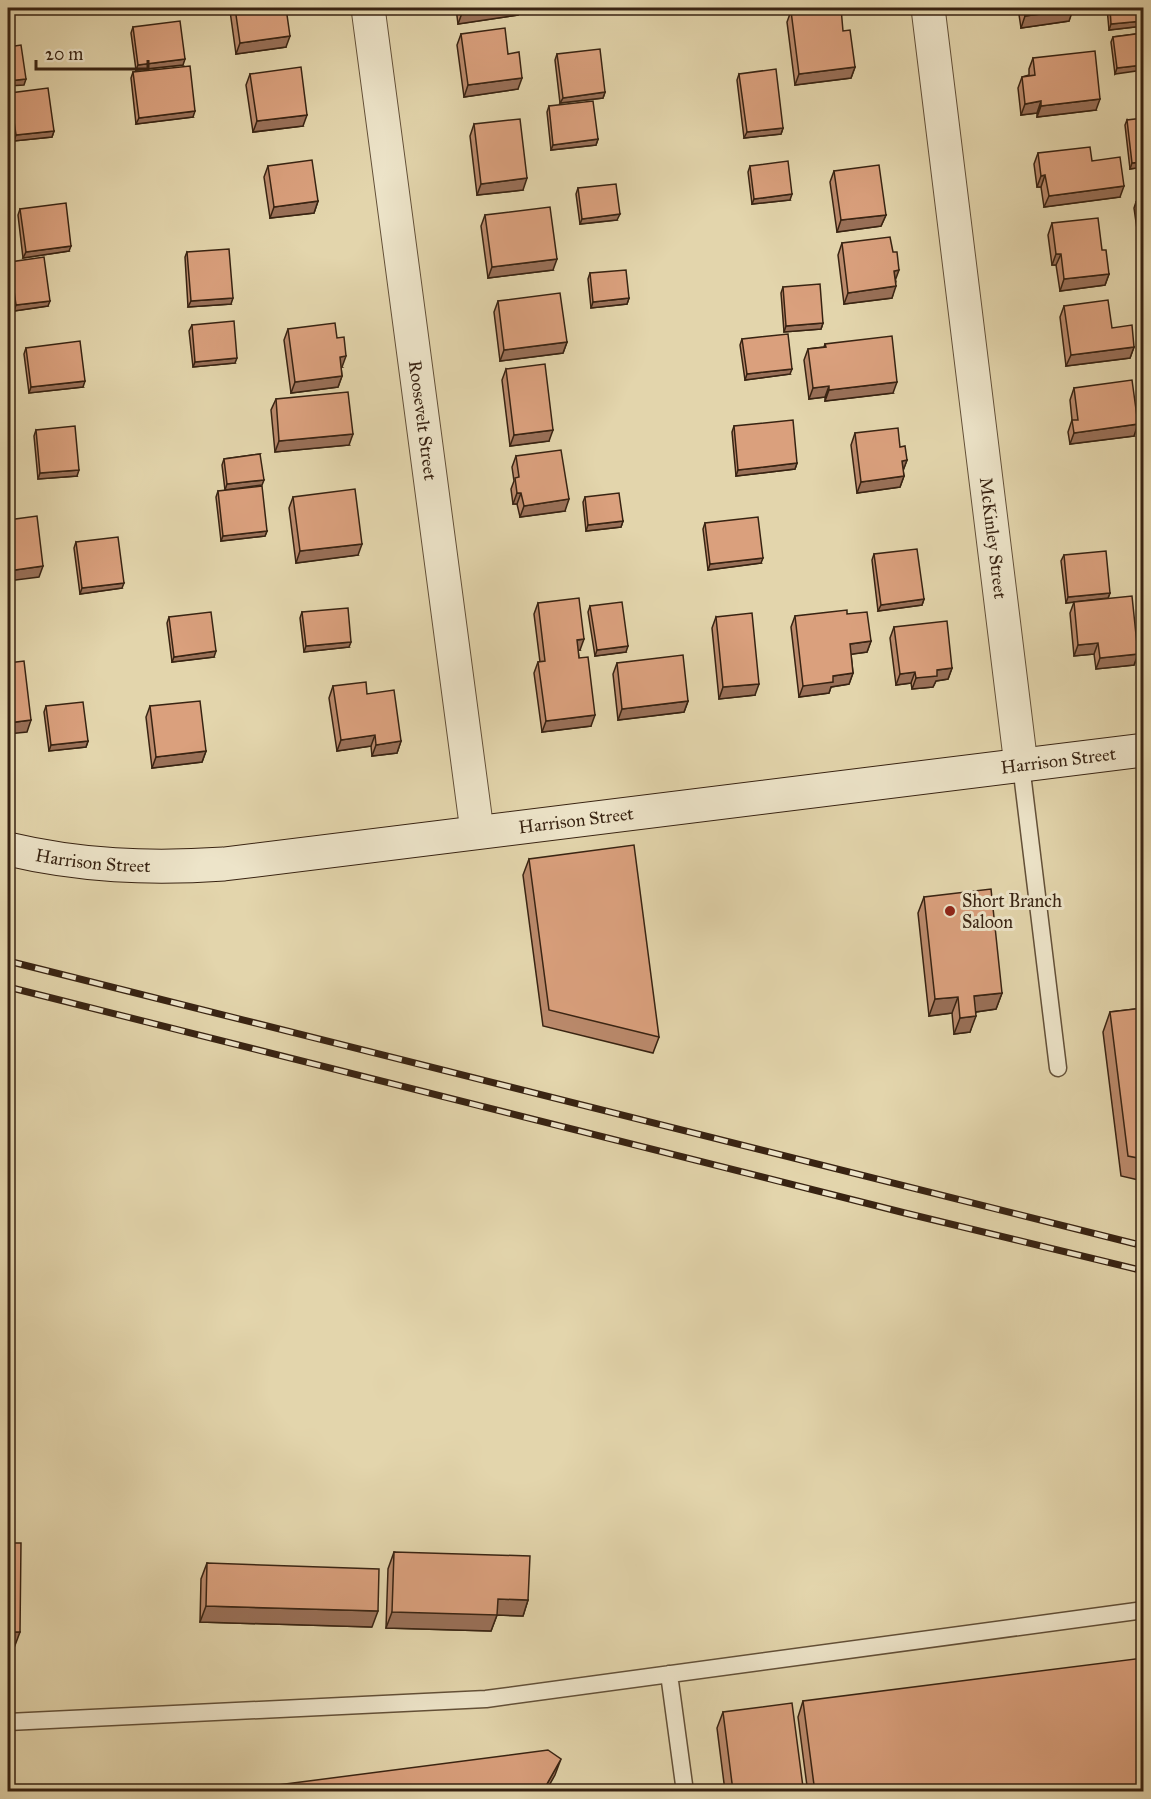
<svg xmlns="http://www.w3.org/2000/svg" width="1151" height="1799" font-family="'IM FELL Great Primer',serif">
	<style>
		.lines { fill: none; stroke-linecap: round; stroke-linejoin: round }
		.service-casing { stroke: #635038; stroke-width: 19 }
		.minor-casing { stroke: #635038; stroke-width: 35 }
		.secondary-casing { stroke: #382312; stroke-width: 35 }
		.service { stroke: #ede4c9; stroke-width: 16 }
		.minor { stroke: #ede4c9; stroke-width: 33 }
		.secondary { stroke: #ede4c9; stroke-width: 33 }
		.rail-casing { stroke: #382312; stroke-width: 7 }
		.rail { stroke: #ede4c9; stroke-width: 4.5; stroke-dasharray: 14; stroke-linecap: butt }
		.wall { fill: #bb8a6c; stroke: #382312; stroke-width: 1.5 }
		.shaded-wall { fill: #997058; stroke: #382312; stroke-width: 1.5 }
		.building { fill: #daa07d; stroke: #382312; stroke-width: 1.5 }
		.poi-dot { fill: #8f2418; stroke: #ede4c9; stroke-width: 2 }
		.labels { text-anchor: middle; stroke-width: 6; stroke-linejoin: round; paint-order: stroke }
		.street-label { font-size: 18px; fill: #382312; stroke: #ede4c9 }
		.poi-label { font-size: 18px; fill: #382312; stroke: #ede4c9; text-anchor: start }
	</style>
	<rect width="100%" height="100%" fill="#e3d5ac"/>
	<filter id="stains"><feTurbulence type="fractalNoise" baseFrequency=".00333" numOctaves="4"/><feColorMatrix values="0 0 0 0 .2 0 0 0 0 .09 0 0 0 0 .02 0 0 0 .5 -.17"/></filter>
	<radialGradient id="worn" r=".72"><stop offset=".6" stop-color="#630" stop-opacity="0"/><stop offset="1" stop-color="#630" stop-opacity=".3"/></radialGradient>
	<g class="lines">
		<defs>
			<path id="service" d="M1021,765L1058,1068
				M669,1674L685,1792
				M8,1722L486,1699L1144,1610"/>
			<g id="minor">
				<path id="s1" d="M368,8L477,831"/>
				<path id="s2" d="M928,8L1021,765"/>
			</g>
			<g id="secondary">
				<path id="s3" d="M8,849C80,866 149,869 224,864L1144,750"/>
			</g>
		</defs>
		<use href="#service" class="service-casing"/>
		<use href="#minor" class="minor-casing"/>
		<use href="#secondary" class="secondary-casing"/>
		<use href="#service" class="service"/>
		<use href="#minor" class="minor"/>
		<use href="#secondary" class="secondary"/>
		<defs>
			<path id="rail" d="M8,961L1144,1246
				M8,987L905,1213L1144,1271"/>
		</defs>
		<use href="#rail" class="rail-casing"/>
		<use href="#rail" class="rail"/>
	</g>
	<path class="wall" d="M224,8H286V47L236,54L230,11L224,12Z
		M456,8H521L518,15L458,24Z
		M1018,8H1072L1069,21L1021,28Z
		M1107,8H1143V26L1109,30Z
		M791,11L855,67L851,78L795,85L787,22Z
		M133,27L183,65L136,70L131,33Z
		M1143,33L1115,74L1111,42L1113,37Z
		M461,34L508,54L518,89L464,97L457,45Z
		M557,54L605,92L603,98L560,103L555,60Z
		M1033,58L1096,110L1037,117V113L1021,115L1018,88L1022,77L1029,75V69Z
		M133,72L193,117L136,124L131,78Z
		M250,74L303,126L253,132L246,85Z
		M739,74L783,128L781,134L744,138L737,80Z
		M10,93L54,131L52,137L14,141L8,99Z
		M549,106L598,139L596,145L551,150L547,112Z
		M1127,120L1143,167L1130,169L1125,125Z
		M474,124L523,190L477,195L470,136Z
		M1038,153L1092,161L1120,197L1044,207L1041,187H1037L1034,164Z
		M268,166L318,201L314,213L270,218L264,177Z
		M750,166L790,200L752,204L748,172Z
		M834,171L886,215L881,226L837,232L830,182Z
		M578,188L617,220L580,224L576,194Z
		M1136,202H1143V257H1141L1134,208Z
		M20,209L69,251L23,258L18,215Z
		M485,215L553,270L488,278L481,226Z
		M1052,223L1109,274L1105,285L1060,291L1056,265H1052L1048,235Z
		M842,243L896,281L892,298L844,304L838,255Z
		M187,252L231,304L188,307L185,257Z
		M10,262L48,306L14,311L8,267Z
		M590,273L629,298L627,304L591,308L588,279Z
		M783,287L823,323L821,329L784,332L781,293Z
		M498,301L567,342L563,353L500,361L494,312Z
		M1064,306L1112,328L1134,347L1130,358L1066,366L1060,317Z
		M192,325L235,363L193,367L189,331Z
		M288,329L342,367H341L342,376L338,387L291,393L284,340Z
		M742,339L790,374L745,380L740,345Z
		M825,344L893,393L825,401V397L809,399L804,360L808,349L824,347Z
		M26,348L83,387L29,393L24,354Z
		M506,369L549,441L510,446L502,380Z
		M1074,388L1134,436L1070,444L1068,432L1072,420L1070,400Z
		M276,399L349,445L275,452L271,410Z
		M734,426L797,463L795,469L736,476L732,432Z
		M36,430L77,476L38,479L34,436Z
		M855,433L907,460L903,470L904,476L900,487L857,493L851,445Z
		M260,454L225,490L222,465L224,459Z
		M516,456L565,511L520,517L517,504H513L511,489L514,481L512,467Z
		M218,491L267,531L265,536L221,541L216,497Z
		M293,497L358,555L296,563L289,508Z
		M585,497L623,521L621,527L586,531L583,502Z
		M705,523L761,563L708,570L703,529Z
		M76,542L122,588L80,594L74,548Z
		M874,554L924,599L922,605L878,611L872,560Z
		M1064,555L1110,593L1108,598L1138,654L1134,665L1096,669L1094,654L1074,656L1070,613L1074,602L1066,603L1061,561Z
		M538,603L580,650H578L579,658L591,726L542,732L534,673L538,662H540L534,614Z
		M590,606L626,652L595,656L588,612Z
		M302,612L349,647L304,652L300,618Z
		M847,614L871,641L867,652L851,654L853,673L849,684L831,687L829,693L799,697L791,627L795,616Z
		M169,617L214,657L172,662L167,623Z
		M716,617L755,695L719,699L712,628Z
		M894,627L952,668L948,679L936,681L933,687L912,689L911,683L896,685L890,638Z
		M617,663L688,701L684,712L618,720L613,674Z
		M333,686L367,694L401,741L397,753L372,756L371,746L337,751L329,698Z
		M46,706L88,741L86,747L49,751L44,712Z
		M150,706L206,751L202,762L152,768L146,717Z
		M529,859L659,1037L653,1053L543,1026L523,875Z
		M924,897L1002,993L996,1009L976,1012L970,1032L954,1034L952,1013L929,1016L918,913Z
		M1143,1008V1181L1121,1176L1103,1032L1110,1012Z
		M394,1552L528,1600L523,1616L497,1615L491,1631L386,1628L388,1569Z
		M207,1563L372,1627L200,1622L201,1579Z
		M803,1701L1143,1791H725L717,1728L723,1712L803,1787L807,1786L798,1717Z"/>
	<path class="shaded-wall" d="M226,8H231L230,11L224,12Z
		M499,8H521L518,15L458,24L462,13Z
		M1073,10L1069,21L1021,28L1025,16Z
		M1143,21V26L1109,30L1111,24Z
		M290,36L286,47L236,54L240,43Z
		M185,59L183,65L136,70L138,65Z
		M1143,65V70L1115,74L1117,68Z
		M855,67L851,78L795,85L799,74Z
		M522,78L518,89L464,97L468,85Z
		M26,79L24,85L8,86V81Z
		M605,92L603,98L560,103L563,98Z
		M1100,99L1096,110L1037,117L1041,106Z
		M1041,101L1037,113L1021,115L1025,104Z
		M195,111L193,117L136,124L139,118Z
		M307,115L303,126L253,132L257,121Z
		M783,128L781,134L744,138L747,132Z
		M54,131L52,137L14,141L16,135Z
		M598,139L596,145L551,150L553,145Z
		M1143,162V167L1130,169L1132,163Z
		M1045,175L1041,187H1037L1041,176Z
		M527,178L523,190L477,195L481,184Z
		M1124,186L1120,197L1044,207L1049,196Z
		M792,194L790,200L752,204L754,199Z
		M318,201L314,213L270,218L274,207Z
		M620,214L617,220L580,224L582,219Z
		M886,215L881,226L837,232L841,220Z
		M71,246L69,251L23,258L26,252Z
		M1056,254H1061L1056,265H1052Z
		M557,259L553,270L488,278L492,267Z
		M899,270L895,281L894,271Z
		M1109,274L1105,285L1060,291L1064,279Z
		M896,286L892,298L844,304L848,293Z
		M233,298L231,304L188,307L191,301Z
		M629,298L627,304L591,308L593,302Z
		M50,301L48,306L14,311L16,305Z
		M823,323L821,329L784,332L786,326Z
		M567,342L563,353L500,361L504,350Z
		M1134,347L1130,358L1066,366L1071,355Z
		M346,356L342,367L336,368L340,357Z
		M237,358L235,363L193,367L195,362Z
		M792,369L790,374L745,380L747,374Z
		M342,376L338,387L291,393L295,382Z
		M85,381L83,387L29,393L31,387Z
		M897,382L893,393L825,401L829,390Z
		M829,386L825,397L809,399L813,388Z
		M1138,424L1134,436L1070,444L1074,433Z
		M553,430L549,441L510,446L514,435Z
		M353,434L349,445L275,452L279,441Z
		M907,460L903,471L902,461Z
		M797,463L795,469L736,476L738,470Z
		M79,470L77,476L38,479L40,473Z
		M904,476L900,487L857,493L861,482Z
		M264,480L262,485L225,490L227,484Z
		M517,493H521L517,504H513Z
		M569,499L565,511L520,517L524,506Z
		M623,521L621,527L586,531L588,525Z
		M267,531L265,536L221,541L223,536Z
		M362,544L358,555L296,563L300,551Z
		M763,558L761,563L708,570L710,564Z
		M43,566L39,577L8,581V571Z
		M124,583L122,588L80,594L82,588Z
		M1110,593L1108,598L1066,603L1068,597Z
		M924,599L922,605L878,611L881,605Z
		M584,639L580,650L573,651L577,640Z
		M871,641L867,652L846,655L850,644Z
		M351,642L349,647L304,652L306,646Z
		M1098,643L1094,654L1074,656L1078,645Z
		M628,646L626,652L595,656L597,650Z
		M216,651L214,657L172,662L174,657Z
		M1138,654L1134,665L1096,669L1100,658Z
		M952,668L948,679L936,681L933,687L912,689L916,678L937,670Z
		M915,672L911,683L896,685L900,674Z
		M853,673L849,684L831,687L829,693L799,697L803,686L833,676Z
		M759,684L755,695L719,699L723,687Z
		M688,701L684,712L618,720L622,709Z
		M595,715L591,726L542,732L546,721Z
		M31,720L27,732L8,734V723Z
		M375,735L371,746L337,751L341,740Z
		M88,741L86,747L49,751L51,745Z
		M401,741L397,753L372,756L376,745Z
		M206,751L202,762L152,768L156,757Z
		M1002,993L996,1009L968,1013L974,996Z
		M958,997L952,1013L929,1016L935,999Z
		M976,1016L970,1032L954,1034L960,1018Z
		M498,1599L528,1600L523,1616L497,1615L491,1631L386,1628L392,1612Z
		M206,1606L378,1611L372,1627L200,1622Z
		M8,1632H20L14,1648H8Z
		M561,1759L555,1775L546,1791H543Z"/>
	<path class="building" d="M235,8H286L290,36L240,43Z
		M462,8H499L462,13Z
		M841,8L843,31L850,30L855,67L799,74L791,11Z
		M1024,8H1072L1073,10L1025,16Z
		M1110,8H1143V21L1111,24Z
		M180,21L185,59L138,65L133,27Z
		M505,28L508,54L519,52L522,78L468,85L461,34Z
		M1143,33V65L1117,68L1113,37Z
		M21,45L26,79L8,81V47Z
		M600,49L605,92L563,98L557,54Z
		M1095,51L1100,99L1041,106V101L1025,104L1022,77L1035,75L1033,58Z
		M190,66L195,111L139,118L133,72Z
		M301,67L307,115L257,121L250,74Z
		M776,69L783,128L747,132L739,74Z
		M48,88L54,131L16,135L10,93Z
		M593,101L598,139L553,145L549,106Z
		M1143,118V162L1132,163L1127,120Z
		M520,119L527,178L481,184L474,124Z
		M1090,147L1092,161L1120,157L1124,186L1049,196L1045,175L1041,176L1038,153Z
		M312,160L318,201L274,207L268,166Z
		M788,161L792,194L754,199L750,166Z
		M879,165L886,215L841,220L834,171Z
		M616,184L620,214L582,219L578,188Z
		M1136,202H1143V251Z
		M66,203L71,246L26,252L20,209Z
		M550,207L557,259L492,267L485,215Z
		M1098,218L1102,250H1106L1109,274L1064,279L1061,254H1056L1052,223Z
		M890,237L893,252H897L899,270L894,271L896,286L848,293L842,243Z
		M229,249L233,298L191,301L187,252Z
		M44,257L50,301L16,305L10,262Z
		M626,270L629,298L593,302L590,273Z
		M820,284L823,323L786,326L783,287Z
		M560,293L567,342L504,350L498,301Z
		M1108,300L1112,328L1132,325L1134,347L1071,355L1064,306Z
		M234,321L237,358L195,362L192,325Z
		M335,323L337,338L344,337L346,356L340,357L342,376L295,382L288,329Z
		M788,334L792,369L747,374L742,339Z
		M892,336L897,382L829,390V386L813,388L808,349L826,347L825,344Z
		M80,341L85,381L31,387L26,348Z
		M545,364L553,430L514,435L506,369Z
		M1132,380L1138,424L1074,433L1072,420H1078L1074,388Z
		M348,392L353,434L279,441L276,399Z
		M793,420L797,463L738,470L734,426Z
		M75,426L79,470L40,473L36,430Z
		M898,428L900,447L905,446L907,460L902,461L904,476L861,482L855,433Z
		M561,450L569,499L524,506L521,493H517L515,478L519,477L516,456Z
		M260,454L264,480L227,484L224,459Z
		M262,486L267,531L223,536L218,491Z
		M355,489L362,544L300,551L293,497Z
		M619,493L623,521L588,525L585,497Z
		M37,516L43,566L8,571V520Z
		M758,517L763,558L710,564L705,523Z
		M118,537L124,583L82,588L76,542Z
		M917,549L924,599L881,605L874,554Z
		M1106,551L1110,593L1068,597L1064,555Z
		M1132,596L1138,654L1100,658L1098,643L1078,645L1074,602Z
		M579,598L584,639L577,640L579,658L588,657L595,715L546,721L538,662L545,661L538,603Z
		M622,602L628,646L597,650L590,606Z
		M348,608L351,642L306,646L302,612Z
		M847,610V614L867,612L871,641L850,644L853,673L833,676V682L803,686L795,616Z
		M211,612L216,651L174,657L169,617Z
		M752,613L759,684L723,687L716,617Z
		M947,621L952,668L937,670V676L916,678L915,672L900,674L894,627Z
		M683,655L688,701L622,709L617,663Z
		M24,661L31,720L8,723V663Z
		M366,682L367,694L394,690L401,741L376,745L375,735L341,740L333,686Z
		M200,701L206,751L156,757L150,706Z
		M83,702L88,741L51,745L46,706Z
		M634,845L659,1037L549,1010L529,859Z
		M991,889L1002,993L974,996L976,1016L960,1018L958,997L935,999L924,897Z
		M1143,1008V1159L1128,1156L1110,1012Z
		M8,1543H21L20,1632H8Z
		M394,1552L530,1556L528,1600L498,1599L497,1615L392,1612Z
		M207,1563L379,1569L378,1611L206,1606Z
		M1143,1658V1791H733L723,1712L792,1703L803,1787L814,1785L803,1701Z
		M548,1750L561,1759L543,1791H268L270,1786Z"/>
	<circle class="poi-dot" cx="950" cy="911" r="6"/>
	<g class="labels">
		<g class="street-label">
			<text dy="6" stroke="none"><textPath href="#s1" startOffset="416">Roosevelt Street</textPath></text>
			<text dy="6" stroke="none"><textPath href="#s2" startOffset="534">McKinley Street</textPath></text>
			<text dy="6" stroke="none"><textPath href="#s3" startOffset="1058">Harrison Street</textPath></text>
			<text dy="6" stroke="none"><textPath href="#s3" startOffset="572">Harrison Street</textPath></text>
			<text dy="6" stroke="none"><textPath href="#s3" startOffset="86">Harrison Street</textPath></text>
		</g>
		<g class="poi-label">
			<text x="962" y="907">Short Branch<tspan x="962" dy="21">Saloon</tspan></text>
		</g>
	</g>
	<rect width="1151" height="1799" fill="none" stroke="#e3d5ac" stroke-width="30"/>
	<rect x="9" y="9" width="1133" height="1781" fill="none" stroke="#382312" stroke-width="3"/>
	<rect x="15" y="15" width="1121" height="1769" fill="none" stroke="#382312" stroke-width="1.5"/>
	<path d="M36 60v9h112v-9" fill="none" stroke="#382312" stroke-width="3"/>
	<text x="45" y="60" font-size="18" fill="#382312" stroke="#ede4c9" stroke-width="4.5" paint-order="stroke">20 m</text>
	<rect width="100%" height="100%" filter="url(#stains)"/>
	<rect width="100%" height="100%" fill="url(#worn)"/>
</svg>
